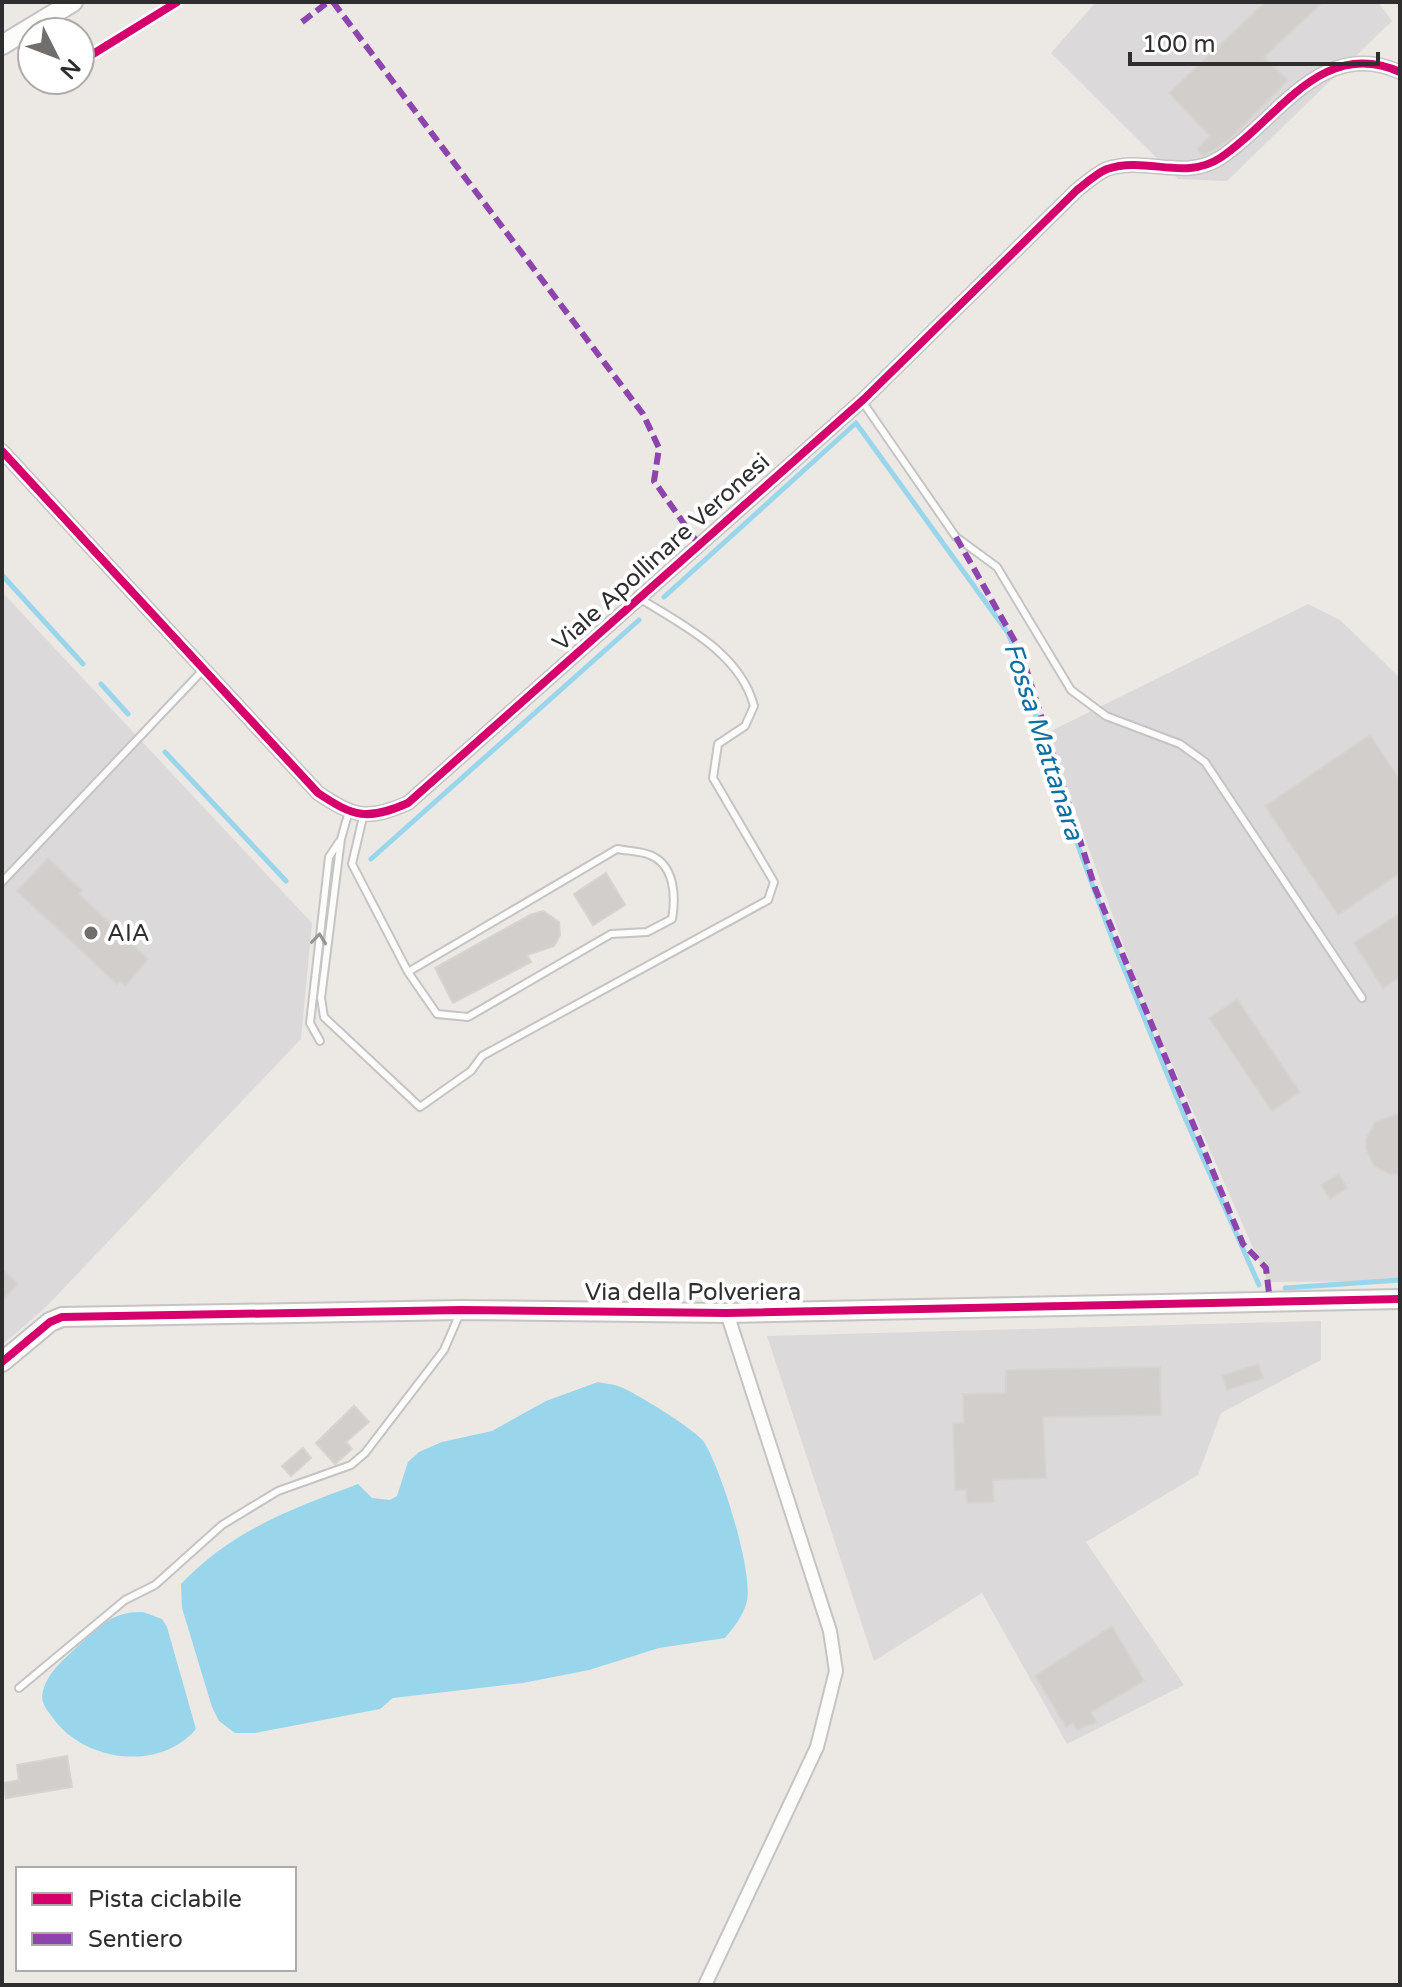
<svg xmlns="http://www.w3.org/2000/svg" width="1402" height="1987" font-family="'Varela Round',sans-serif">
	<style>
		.industrial { fill: #dcd9db }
		.water { fill: #99d6ec }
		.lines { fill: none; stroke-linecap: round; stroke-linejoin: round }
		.stream { stroke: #99d6ec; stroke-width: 5 }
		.building { fill: #d1cecb; stroke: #d7d4d0; stroke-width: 2 }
		.lane-casing { stroke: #c5c4c5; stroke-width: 10 }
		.street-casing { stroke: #c5c4c5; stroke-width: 16 }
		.secondary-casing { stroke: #c5c4c5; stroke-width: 22 }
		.lane { stroke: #fcfcfb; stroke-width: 6 }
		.street { stroke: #fcfcfb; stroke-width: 12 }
		.secondary { stroke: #fcfcfb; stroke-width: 18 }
		.quiet { stroke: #8e44ad; stroke-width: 6; stroke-dasharray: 12 6; stroke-linecap: butt }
		.cycleway-casing { stroke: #fff; stroke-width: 13 }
		.cycleway { stroke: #d6006c; stroke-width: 8 }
		.oneway { stroke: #959594 }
		.poi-dot { fill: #706f6e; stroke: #fff; stroke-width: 3 }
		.labels { text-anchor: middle; stroke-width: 8; stroke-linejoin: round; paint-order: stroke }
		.street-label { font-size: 24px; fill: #2e2e2e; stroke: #fff }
		.poi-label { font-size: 24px; fill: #2e2e2e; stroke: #fff; text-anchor: start }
		.water-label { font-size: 26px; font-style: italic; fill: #0d6fa3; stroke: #fff }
	</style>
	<rect width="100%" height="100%" fill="#ece8e4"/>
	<path class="industrial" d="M1096,2H1378L1392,21L1227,181L1178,179L1051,53Z
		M2,592L312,923L301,1039L45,1308L2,1345Z
		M1308,604L1340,620L1400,678V1281L1268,1282L1140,991L1047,733Z
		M1321,1321V1360L1221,1413L1198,1475L1086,1542L1184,1685L1067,1744L982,1593L874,1661L767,1336Z"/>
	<path class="water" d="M598,1382C606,1384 615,1384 623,1388C637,1394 696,1430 704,1442C721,1469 753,1570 747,1601C743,1616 735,1626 725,1638L659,1648L589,1670L523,1683L393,1698L380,1709L255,1733H235L219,1721L212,1707L182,1608L181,1584C231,1531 291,1509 358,1484L372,1498L390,1500L397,1496L408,1462L419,1452L442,1442L492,1431L546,1401Z
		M143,1612L162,1619L167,1627L196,1729C160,1772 84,1762 53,1718C46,1709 40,1702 43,1691C48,1671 66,1658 80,1644C100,1625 114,1611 143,1612Z"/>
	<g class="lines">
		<path class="stream" d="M2,575L83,664
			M664,597L856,423L1008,633L1029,687L1045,756L1116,949L1186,1120L1259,1285
			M101,684L128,714
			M165,752L286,881
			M371,859L639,620
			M1285,1288L1400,1280"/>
	</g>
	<path class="building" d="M1265,2H1323L1264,57L1288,80L1230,139L1204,156L1197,149L1210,136L1169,93Z
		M1370,735L1400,780V873L1338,915L1265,806Z
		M48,858L82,890L79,894L148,959L125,986L120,981L117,984L17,891Z
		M606,873L625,905L593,925L574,894Z
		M543,911L559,922L560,935L554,946L527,955L531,962L453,1003L435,968L530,915Z
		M1400,913V977L1383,988L1354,943Z
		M1237,999L1300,1092L1272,1111L1209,1018Z
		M1400,1113V1175L1390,1174L1374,1166L1366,1149V1139L1375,1122Z
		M1339,1174L1347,1188L1330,1199L1321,1185Z
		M2,1269L18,1284L2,1301Z
		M1258,1364L1263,1378L1227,1390L1222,1376Z
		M1160,1367L1161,1415L1043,1417L1046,1478L993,1480V1502L967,1503L966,1490H955L953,1423H964L963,1394L1006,1393V1370Z
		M354,1406L369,1422L346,1442L352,1449L335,1464L316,1443Z
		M303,1448L311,1458L291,1476L282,1466Z
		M1112,1626L1144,1681L1091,1712L1097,1722L1077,1730L1073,1723L1066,1727L1035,1676Z
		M67,1756L72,1787L6,1798L4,1783L19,1780L17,1765Z"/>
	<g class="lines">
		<defs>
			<path id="lane" d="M862,401L956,537L997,567L1071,690L1106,716L1180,744L1205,762L1362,998
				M349,811L341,839L321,998L324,1017L420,1107L471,1071L482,1056L768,900L774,882L713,778L718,744L745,726L754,706C740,653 683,625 639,598
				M363,817L352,864L408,972L437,1014L468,1017L611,934L647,932L672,919C676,897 675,865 650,855C641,851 627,851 617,849L408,972
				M2,882L204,669
				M320,1041L310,1023L329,857L339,842
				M19,1688L125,1600L155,1585L222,1525L278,1491L351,1465L365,1453L444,1350L460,1313"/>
			<path id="street" d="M2,451L318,793C354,817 367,821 408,803L864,399L1077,190C1086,183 1097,173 1107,169C1146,156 1185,181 1220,158C1277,121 1321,36 1400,72
				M705,1985L817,1747L836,1671L830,1631L727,1313"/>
			<path id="secondary" d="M2,45L73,2
				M2,1362L50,1322L62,1317L461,1310L727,1313L1400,1299"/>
		</defs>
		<use href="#lane" class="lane-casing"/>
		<use href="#street" class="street-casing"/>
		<use href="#secondary" class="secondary-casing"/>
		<use href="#lane" class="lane"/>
		<use href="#street" class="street"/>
		<use href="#secondary" class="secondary"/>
		<path class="quiet" d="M333,2L643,414L659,448L654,481L699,545
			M302,22L328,2
			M956,537L1021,652L1095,888L1243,1244L1266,1268L1270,1302"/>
		<defs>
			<path id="cycleway" d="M80,62L177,2
				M2,451L318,793C354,817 367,821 408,803L864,399L1077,190C1086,183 1097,173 1107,169C1146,156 1185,181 1220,158C1277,121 1321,36 1400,72
				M2,1362L50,1322L62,1317L461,1310L727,1313L1400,1299"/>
		</defs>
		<use href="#cycleway" class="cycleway-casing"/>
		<use href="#cycleway" class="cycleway"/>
	</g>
	<defs><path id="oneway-chevron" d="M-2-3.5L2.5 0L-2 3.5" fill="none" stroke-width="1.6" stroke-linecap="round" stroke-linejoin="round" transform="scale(2)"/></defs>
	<use class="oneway" href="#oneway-chevron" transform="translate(319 939) rotate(-84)"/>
	<circle class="poi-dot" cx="91" cy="933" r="8"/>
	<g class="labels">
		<g class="street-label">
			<text transform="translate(661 552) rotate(-42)" y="8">Viale Apollinare Veronesi</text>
			<text x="693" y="1300">Via della Polveriera</text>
		</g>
		<g class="poi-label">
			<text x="107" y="941">AIA</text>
		</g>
		<g class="water-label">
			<text transform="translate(1044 741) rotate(72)" y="9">Fossa Mattanara</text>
		</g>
	</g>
	<rect width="1402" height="1987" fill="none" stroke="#2e2e2e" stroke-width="8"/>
	<rect x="16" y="1867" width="280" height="104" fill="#ffffff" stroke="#ababab" stroke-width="2"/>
	<rect x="32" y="1893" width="40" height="12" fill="#d6006c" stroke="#ababab" stroke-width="2"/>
	<text x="88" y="1907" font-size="24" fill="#2e2e2e">Pista ciclabile</text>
	<rect x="32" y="1933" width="40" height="12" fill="#8e44ad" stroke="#ababab" stroke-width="2"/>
	<text x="88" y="1947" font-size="24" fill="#2e2e2e">Sentiero</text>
	<g transform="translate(56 56) rotate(132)"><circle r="38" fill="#ffffff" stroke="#ababab" stroke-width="2"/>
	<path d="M0-6L14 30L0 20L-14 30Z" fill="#706f6e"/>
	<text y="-12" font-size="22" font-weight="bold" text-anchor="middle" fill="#2e2e2e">N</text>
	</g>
	<path d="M1130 52v12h248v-12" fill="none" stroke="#2e2e2e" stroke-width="4"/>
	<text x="1142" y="52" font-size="24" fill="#2e2e2e" stroke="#ffffff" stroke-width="6" paint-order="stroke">100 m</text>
</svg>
